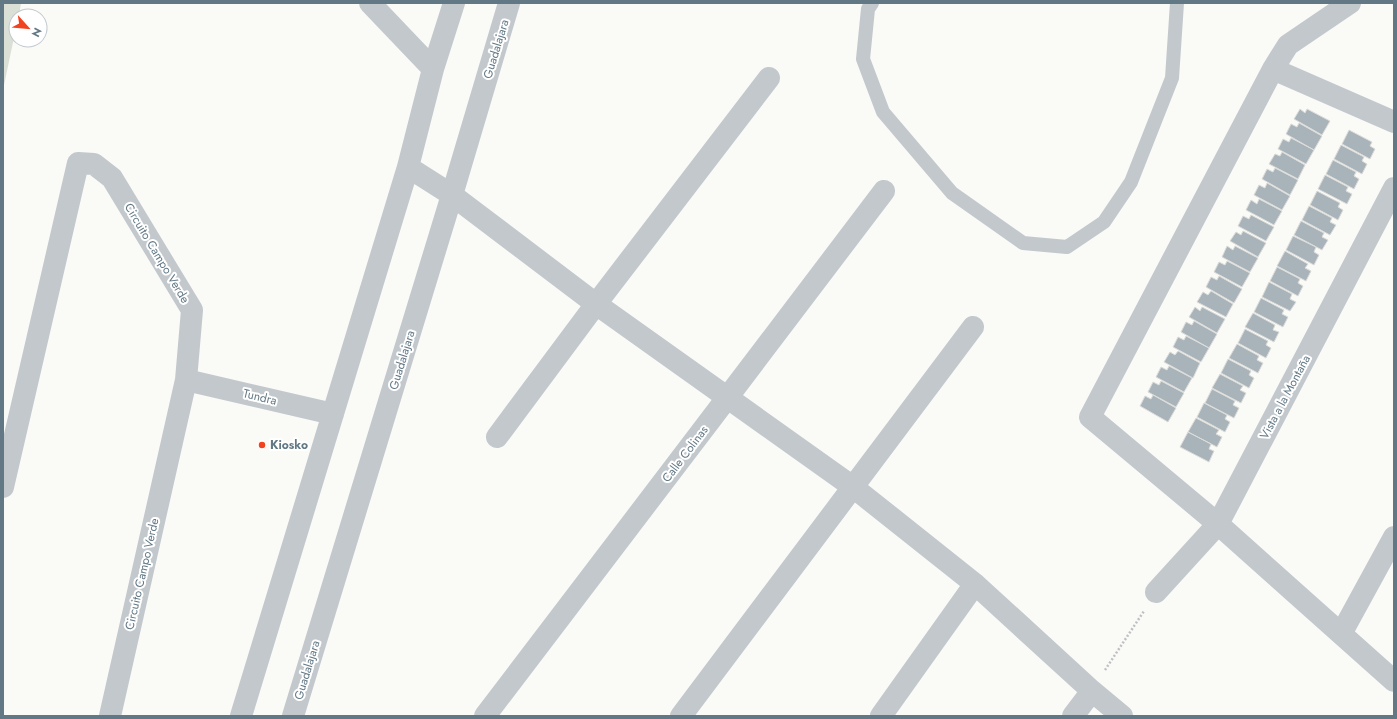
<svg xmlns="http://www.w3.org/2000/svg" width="1397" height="719" font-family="Jost,sans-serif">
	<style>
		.green { fill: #dae0d6 }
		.building { fill: #a9b4ba; stroke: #dcdcd9 }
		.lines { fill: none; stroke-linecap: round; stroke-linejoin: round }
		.path { stroke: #bdc1c4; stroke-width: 2.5; stroke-dasharray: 2 2; stroke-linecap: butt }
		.service { stroke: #c2c8cc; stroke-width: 14 }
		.minor { stroke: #c2c8cc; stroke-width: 22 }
		.poi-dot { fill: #f14320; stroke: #fff; stroke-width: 1.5 }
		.labels { text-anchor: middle; stroke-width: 4; stroke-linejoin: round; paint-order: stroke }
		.street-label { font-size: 12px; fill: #627885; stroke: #fff }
		.poi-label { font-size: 12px; font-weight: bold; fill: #627885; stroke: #fff; text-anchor: start }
	</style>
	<rect width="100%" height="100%" fill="#fafaf7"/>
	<path class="green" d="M3,3H21L19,16H16V28L3,90Z"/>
	<path class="building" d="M1300,109L1305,113L1307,109L1330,121L1322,135L1294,119Z
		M1299,123L1322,136L1314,150L1286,134L1291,124L1297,127Z
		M1349,130L1372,142L1370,146L1375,149L1370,159L1342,144Z
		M1291,138L1314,150L1306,164L1278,149L1283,139L1289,142Z
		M1341,145L1364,157L1362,161L1367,164L1362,174L1334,159Z
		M1282,152L1305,165L1298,179L1269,164L1275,154L1280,156Z
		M1333,160L1356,172L1354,176L1359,179L1354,189L1326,174Z
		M1275,168L1298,180L1290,195L1262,179L1267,169L1273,172Z
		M1325,175L1348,187L1346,191L1352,194L1347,204L1318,189Z
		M1267,183L1290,196L1282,210L1254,195L1259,185L1265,188Z
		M1317,191L1340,203L1338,207L1343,210L1338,220L1310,205Z
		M1259,199L1282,211L1274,225L1246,210L1251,200L1257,204Z
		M1309,206L1332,218L1330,222L1336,225L1330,235L1302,220Z
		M1251,215L1274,227L1266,241L1238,226L1243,216L1249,219Z
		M1301,221L1324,233L1322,237L1328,240L1322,250L1294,235Z
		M1243,231L1266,243L1258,257L1230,241L1236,232L1241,235Z
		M1293,236L1316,247L1314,252L1319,255L1314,265L1286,250Z
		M1227,246L1233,250L1235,246L1258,258L1250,272L1222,257Z
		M1285,251L1308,264L1305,268L1311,271L1306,281L1277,266Z
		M1227,261L1250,273L1242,287L1214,272L1219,262L1225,265Z
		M1277,267L1300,279L1298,283L1303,286L1298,296L1270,281Z
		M1219,276L1242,289L1234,303L1206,287L1211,277L1217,280Z
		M1269,282L1292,294L1290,299L1296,302L1290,311L1262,297Z
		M1211,291L1233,304L1226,317L1197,302L1203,292L1208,295Z
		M1261,298L1284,310L1282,314L1288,317L1283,327L1254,312Z
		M1195,307L1200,311L1202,307L1225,319L1217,333L1189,317Z
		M1253,313L1275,325L1273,330L1279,332L1274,342L1245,327Z
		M1194,321L1217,334L1209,348L1181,332L1186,322L1192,325Z
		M1245,329L1268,341L1266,345L1271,348L1266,358L1238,343Z
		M1186,336L1209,348L1201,362L1173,347L1178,337L1184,340Z
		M1237,344L1259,356L1257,360L1263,363L1258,373L1229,358Z
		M1178,351L1200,363L1193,378L1164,362L1170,352L1175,355Z
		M1228,359L1251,371L1249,375L1254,378L1249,388L1221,373Z
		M1169,366L1192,378L1184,392L1156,377L1161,367L1167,370Z
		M1220,374L1243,386L1240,390L1246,393L1241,403L1212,388Z
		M1161,381L1184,393L1176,407L1148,392L1153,382L1159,385Z
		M1212,389L1235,401L1233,405L1239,408L1234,418L1205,403Z
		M1153,395L1176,408L1168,422L1140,406L1145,396L1151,399Z
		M1204,403L1227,415L1225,419L1230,422L1225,432L1197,417Z
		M1196,418L1219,430L1216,434L1222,437L1217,447L1188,432Z
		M1188,432L1211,444L1209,449L1214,451L1209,462L1180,447Z"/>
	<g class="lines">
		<path class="path" d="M1105,670L1144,611"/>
		<path class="service" d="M872,3L868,9L863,59L883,112L952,193L1023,243L1067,247L1104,222L1131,182L1172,78L1177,3"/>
		<path class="minor" d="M370,3L433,69
			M1350,3L1288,45L1273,69L1090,417L1218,524L1394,681
			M1273,69L1394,122
			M408,167L452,195L596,304L853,487L975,584L1092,691L1122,716
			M186,380L333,414
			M497,437L596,304L769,78
			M3,487L78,163L94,164L112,178L192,310L186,380L110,716
			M1156,592L1218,524L1394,188
			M1341,634L1394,537
			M241,716L408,167L433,69L454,3
			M293,716L452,195L509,3
			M485,716L727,398L884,191
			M681,716L973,327
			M881,716L975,584
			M1073,716L1092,691"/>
	</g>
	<circle class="poi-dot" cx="262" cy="445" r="4"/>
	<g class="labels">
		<g class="street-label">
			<text transform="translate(496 49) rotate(-73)" y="4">Guadalajara</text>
			<text transform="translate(157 253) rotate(59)" y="4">Circuito Campo Verde</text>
			<text transform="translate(402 360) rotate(-73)" y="4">Guadalajara</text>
			<text transform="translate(260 397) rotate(13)" y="4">Tundra</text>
			<text transform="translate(1285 397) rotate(-62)" y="4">Vista a la Montaña</text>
			<text transform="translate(685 454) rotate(-53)" y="4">Calle Colinas</text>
			<text transform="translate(142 574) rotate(-77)" y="4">Circuito Campo Verde</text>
			<text transform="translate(307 670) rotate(-73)" y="4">Guadalajara</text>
		</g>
		<g class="poi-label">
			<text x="270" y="449">Kiosko</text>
		</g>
	</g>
	<rect width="1397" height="719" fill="none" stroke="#627885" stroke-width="8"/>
	<g transform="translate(28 28) rotate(117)"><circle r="19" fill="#ffffff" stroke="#c0c9ce"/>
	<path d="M0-3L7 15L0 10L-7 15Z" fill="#f14320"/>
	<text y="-6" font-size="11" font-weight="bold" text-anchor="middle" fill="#627885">N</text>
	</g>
</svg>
